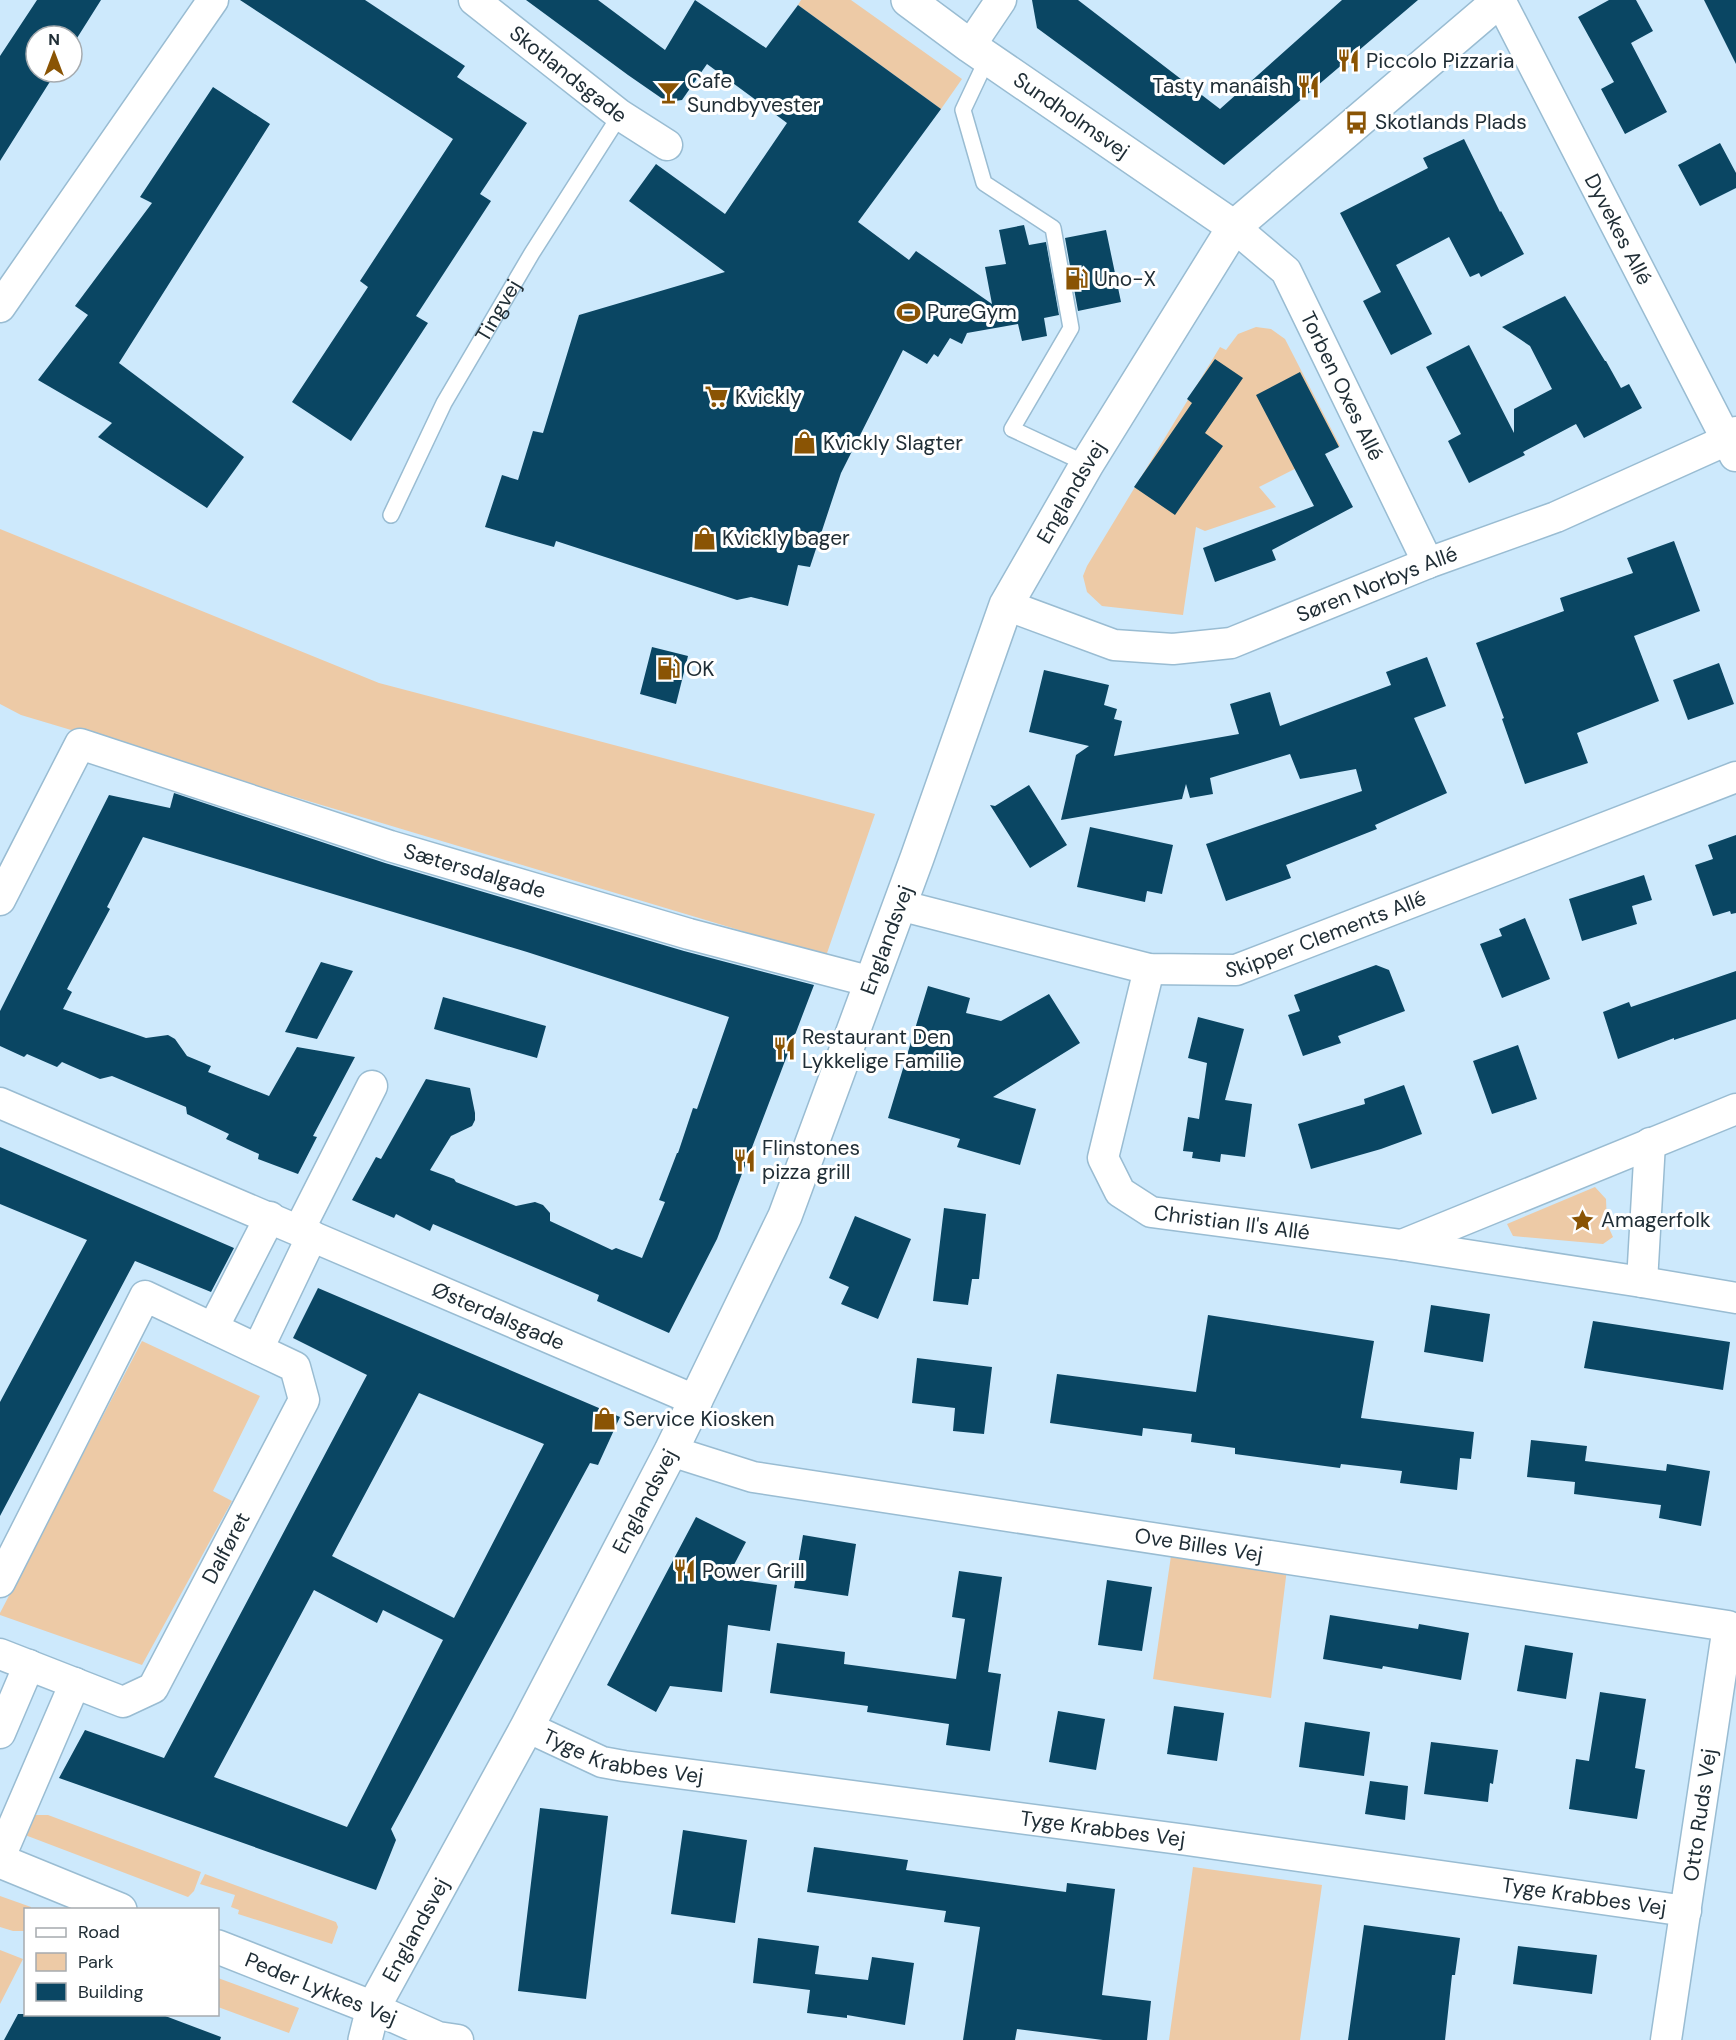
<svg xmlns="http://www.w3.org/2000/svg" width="1736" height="2040" font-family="'DM Sans',sans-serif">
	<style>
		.green { fill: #edcaa6 }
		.building { fill: #0a4663; fill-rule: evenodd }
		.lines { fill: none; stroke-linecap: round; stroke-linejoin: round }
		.service-casing { stroke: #99bcd2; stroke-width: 18 }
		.minor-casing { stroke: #99bcd2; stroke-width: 33 }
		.tertiary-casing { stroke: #99bcd2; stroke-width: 36 }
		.service { stroke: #fff; stroke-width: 15 }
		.minor { stroke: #fff; stroke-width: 30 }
		.tertiary { stroke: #fff; stroke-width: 33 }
		.labels { text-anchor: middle; stroke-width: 6; stroke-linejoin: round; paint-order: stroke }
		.poi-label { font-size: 21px; fill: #202e36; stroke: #fff; text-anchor: start }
		.street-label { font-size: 21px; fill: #202e36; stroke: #fff }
	</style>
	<rect width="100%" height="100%" fill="#cde9fc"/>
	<path class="green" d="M801,0H851L962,79L941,109L798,5Z
		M1256,327L1271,329L1285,339L1340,446L1259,487L1276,507L1205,531L1196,527L1183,615L1102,606L1087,592L1083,576L1087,566L1220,347L1226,350L1238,334Z
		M0,529L379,683L875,814L826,956L21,715L0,704Z
		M1595,1187L1606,1199L1607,1224L1613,1237L1603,1244L1513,1236L1507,1224Z
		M142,1341L260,1396L213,1491L232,1501L142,1665L0,1615V1613Z
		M1172,1549L1287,1569L1271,1698L1153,1679Z
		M27,1815H48L201,1872L194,1891L188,1897L25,1835Z
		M1193,1867L1322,1885L1300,2040H1169Z
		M205,1874L336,1922L338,1927L332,1944L238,1914L239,1910L231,1907L235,1895L200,1884Z
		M0,1896L31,1907V1909L26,1910L25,1931H13L0,1927Z
		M0,1950L23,1959L0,2004Z
		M218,1978L299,2008L289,2033L218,2007Z"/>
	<path class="building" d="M37,0H101L72,46V36H36V72H56L0,161V56Z
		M240,0H365L465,66L457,77L527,123L480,194L491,201L416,316L428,323L351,441L292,402L368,287L360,281L453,139Z
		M526,0H598L665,50L695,0L766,48L798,5L941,109L858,222L909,260L916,251L992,304L985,267L1006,264L999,230L1024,225L1029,245L1046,242L1059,315L1044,318L1047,336L1022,341L1018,324L967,333L962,344L950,338L938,357L934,354L927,364L903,350L841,473L810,567L798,565L788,606L751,597L737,600L556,541L554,547L485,527L502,475L518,480L533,431L543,433L579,315L725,272L629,201L656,164L725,214L787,123L707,64L682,100L667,102L628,75Z
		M1032,0H1078L1220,109L1342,0H1418L1224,165L1037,28Z
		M1609,0H1636L1653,31L1631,43L1667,112L1625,134L1601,89L1614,82L1578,17Z
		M1704,0H1736V64Z
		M213,87L270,124L119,363L244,457L207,508L98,437L112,423L38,380L88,315L75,306L152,203L140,197Z
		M1464,139L1500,212L1501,211L1524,254L1481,277L1479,273L1470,277L1449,237L1396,265L1432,334L1391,355L1363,301L1381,292L1340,213L1428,168L1423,158Z
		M1720,143L1736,173V188L1700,206L1678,165Z
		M1106,230L1121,302L1078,311L1065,238Z
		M1565,296L1605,361H1606L1621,388L1629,384L1642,408L1584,438L1576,424L1523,452L1525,455L1469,483L1448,441L1461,434L1426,367L1469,345L1514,433V409L1552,389L1530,346L1502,327Z
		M1215,359L1243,378L1205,433L1223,446L1175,515L1134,487L1192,403L1187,399Z
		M1300,372L1339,447L1325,454L1353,507L1272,550L1276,560L1215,582L1203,548L1314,506L1256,395Z
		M1674,541L1700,611L1634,636L1659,701L1577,733L1588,763L1525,784L1502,719L1504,718L1476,643L1564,611L1560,598L1633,573L1627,558Z
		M652,647L688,656L676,704L640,694Z
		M1427,657L1446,706L1414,718L1447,793L1375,825L1377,829L1286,865L1291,878L1226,901L1206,844L1362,791L1356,769L1300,779L1290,754L1210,778L1213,794L1190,798L1186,784L1182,799L1061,820L1076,755L1089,746L1029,732L1044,670L1109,685L1104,705L1117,709L1114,719L1122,721L1114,756L1239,734L1230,704L1270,692L1280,726L1391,685L1386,672Z
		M1719,663L1734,704L1688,720L1673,680Z
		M1029,785L1067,845L1030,868L990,805L995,806Z
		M174,793L385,863L684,951L814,985L717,1239L669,1333L597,1301L599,1295L433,1224L430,1231L396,1214L394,1218L352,1200L376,1157L381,1159L426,1079L470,1088L475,1113V1120L472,1126L451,1136L430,1170L454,1179L456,1182L516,1206L535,1202L543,1205L550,1213V1221L612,1250L616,1248L642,1258L665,1202L659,1200L677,1153H678L693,1108L697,1109L729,1017L527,952L143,837L107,907L110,909L67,989L72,992L63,1009L146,1038L168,1035L175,1039L187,1056L211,1066L208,1072L269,1096L297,1047L355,1057L313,1136L317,1137L298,1174L258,1159L259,1154L226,1139L229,1134L187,1114L186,1107L112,1076L100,1079L62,1062L57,1067L27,1054L24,1057L0,1046V1011L109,795L170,808Z
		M1090,827L1173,845L1162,894L1147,891L1145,902L1077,887Z
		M1736,835V913L1731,914L1730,911L1713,916L1695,865L1713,859L1708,845Z
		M1644,875L1652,900L1632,906L1637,924L1582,941L1569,899Z
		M1525,918L1550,979L1502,998L1480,944L1502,936L1499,929Z
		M321,962L353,971L317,1039L285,1032Z
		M1376,965L1389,970L1405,1011L1338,1036L1341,1043L1303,1056L1288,1015L1300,1011L1294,995Z
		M1736,971V1019L1674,1040V1038L1618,1059L1603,1012L1629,1002L1631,1007Z
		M928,986L970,998L966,1013L1001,1021L1049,994L1080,1043L993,1097L1036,1109L1020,1165L957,1147L960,1139L888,1118Z
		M443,997L546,1026L537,1058L434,1029Z
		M1198,1017L1244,1029L1225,1100L1252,1104L1245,1157L1221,1154L1220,1162L1192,1158L1193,1152L1183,1151L1188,1117L1199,1119L1207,1063L1188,1058Z
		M1518,1045L1537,1099L1492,1114L1473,1061Z
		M1404,1085L1422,1134L1381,1149L1311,1169L1298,1124L1365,1104L1364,1099Z
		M0,1147L234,1248L211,1292L135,1261L0,1516V1402L87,1240L0,1204Z
		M944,1208L986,1214L979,1279H972L968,1305L933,1301Z
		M855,1216L911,1239L878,1319L841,1304L849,1287L829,1278Z
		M318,1288L620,1417L598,1465L590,1463L391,1829L396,1840L376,1890L59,1778L85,1730L164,1758L367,1375L293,1338ZM419,1393L544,1444L454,1618L332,1556ZM314,1590L377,1623L383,1610L443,1640L347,1827L214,1777Z
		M1431,1305L1490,1314L1483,1362L1424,1352Z
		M1208,1315L1374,1341L1361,1418L1474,1432L1471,1459L1460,1458L1457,1490L1400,1483L1402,1471L1341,1464L1340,1468L1235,1454V1448L1191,1442L1192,1434L1143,1428L1142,1436L1050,1423L1057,1374L1196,1392Z
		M1593,1321L1730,1342L1723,1390L1584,1368Z
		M917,1358L992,1367L984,1434L953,1431L955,1408L912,1403Z
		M1531,1440L1587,1446L1585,1461L1666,1471L1667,1464L1710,1471L1701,1526L1659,1518L1661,1505L1574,1494L1575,1482L1527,1477Z
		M696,1517L746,1542L727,1578L777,1585L770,1631L728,1625L722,1692L670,1686L656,1712L607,1685Z
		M803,1535L856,1544L848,1596L794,1588Z
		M959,1571L1002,1577L988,1672L1001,1674L990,1751L946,1745L949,1724L867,1712L868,1706L770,1693L777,1643L845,1652L844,1664L956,1679L965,1619L952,1617Z
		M1107,1580L1152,1587L1142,1651L1098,1645Z
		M1330,1615L1418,1629L1419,1624L1469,1633L1461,1680L1383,1666L1382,1669L1323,1659Z
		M1525,1645L1573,1653L1566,1699L1517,1691Z
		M1600,1692L1646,1699L1635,1768L1645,1770L1637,1819L1569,1809L1576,1759L1589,1761Z
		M1174,1706L1224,1713L1217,1761L1167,1754Z
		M1058,1711L1105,1719L1096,1770L1049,1762Z
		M1305,1722L1370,1732L1364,1776L1299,1767Z
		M1431,1742L1498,1750L1493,1784L1490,1783L1488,1802L1424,1794Z
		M1370,1781L1408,1786L1405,1820L1365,1814Z
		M540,1808L608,1816L586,1999L518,1991Z
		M683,1830L747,1840L735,1923L671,1914Z
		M814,1847L908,1860L906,1870L1066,1892L1067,1883L1115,1889L1102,1995L1151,2001L1147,2040H1103L1017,2029L1015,2040H963L980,1927L944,1922L946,1911L807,1892Z
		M1364,1925L1460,1938L1455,1975H1452L1445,2040H1348Z
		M758,1938L819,1946L815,1974L868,1980L872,1957L914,1963L905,2025L847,2015V2018L807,2013L810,1990L753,1983Z
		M1518,1946L1597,1955L1592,1994L1513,1984Z
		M18,2014H160L221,2037L220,2040H4Z"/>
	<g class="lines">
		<defs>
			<g id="service">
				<path d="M988,57L963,110L984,183L1053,228L1071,328L1012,429L1087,464"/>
				<path id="s1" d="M391,515L444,403L532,253L620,115"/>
			</g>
			<g id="minor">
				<path id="s2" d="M474,0L620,115L667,145"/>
				<path id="s3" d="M1500,0L1735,456"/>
				<path d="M970,46L1001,0"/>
				<path id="s4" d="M1234,227L1286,271L1428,563"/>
				<path d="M0,307L213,0"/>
				<path id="s5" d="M1006,605L1114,645L1173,649L1231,643L1428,563L1556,517L1727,440L1736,432"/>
				<path id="s6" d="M0,900L80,744L390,846L689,934L872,982"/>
				<path id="s7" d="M899,905L1149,969L1236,970L1736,777"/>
				<path id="s8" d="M1149,969L1103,1158L1120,1192L1151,1212L1402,1245L1642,1282L1650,1143"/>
				<path id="s9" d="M0,1103L697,1401"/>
				<path d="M299,1230L372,1086"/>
				<path d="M1402,1245L1736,1109"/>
				<path d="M1642,1282L1736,1298"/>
				<path d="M213,1328L270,1217"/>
				<path d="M258,1349L312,1236"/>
				<path id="s10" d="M671,1451L753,1477L1728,1626L1666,2040"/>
				<path d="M0,1582L145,1296L295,1367L304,1400L153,1688L123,1702L0,1654"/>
				<path id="s11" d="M527,1727L602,1762L624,1766L1187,1840L1686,1911"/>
				<path d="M0,1733L29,1665"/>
				<path d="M0,1857L75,1683"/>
				<path d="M373,2008L438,2037L458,2040"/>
			</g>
			<g id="tertiary">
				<path id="s12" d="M908,0L970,46L1234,227"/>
				<path d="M0,1861L120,1910"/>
				<path d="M218,1947L373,2008"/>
				<path id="s13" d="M365,2040L373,2008L527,1727L671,1451L785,1216L917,858L1006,605L1087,464L1234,227L1500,0"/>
			</g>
		</defs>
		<use href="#service" class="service-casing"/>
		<use href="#minor" class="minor-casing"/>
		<use href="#tertiary" class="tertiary-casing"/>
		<use href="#service" class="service"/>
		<use href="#minor" class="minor"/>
		<use href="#tertiary" class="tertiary"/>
	</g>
	<defs>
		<symbol id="restaurant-bare" viewBox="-9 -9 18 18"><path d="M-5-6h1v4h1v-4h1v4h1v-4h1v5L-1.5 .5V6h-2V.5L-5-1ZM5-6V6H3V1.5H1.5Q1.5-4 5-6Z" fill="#8a5404" stroke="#fff" stroke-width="2.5" paint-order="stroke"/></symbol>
		<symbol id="bar-bare" viewBox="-9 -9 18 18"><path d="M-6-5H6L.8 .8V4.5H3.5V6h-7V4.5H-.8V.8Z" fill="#8a5404" stroke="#fff" stroke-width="2.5" paint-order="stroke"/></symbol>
		<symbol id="bus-bare" viewBox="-9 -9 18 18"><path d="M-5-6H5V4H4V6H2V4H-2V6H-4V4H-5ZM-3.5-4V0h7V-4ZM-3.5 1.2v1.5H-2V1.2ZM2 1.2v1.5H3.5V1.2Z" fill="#8a5404" stroke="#fff" stroke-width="2.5" paint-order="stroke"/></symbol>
		<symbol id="fuel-bare" viewBox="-9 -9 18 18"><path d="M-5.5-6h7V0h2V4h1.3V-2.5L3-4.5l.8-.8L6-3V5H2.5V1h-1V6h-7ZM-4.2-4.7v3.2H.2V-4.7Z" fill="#8a5404" stroke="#fff" stroke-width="2.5" paint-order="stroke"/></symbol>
		<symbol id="stadium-bare" viewBox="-9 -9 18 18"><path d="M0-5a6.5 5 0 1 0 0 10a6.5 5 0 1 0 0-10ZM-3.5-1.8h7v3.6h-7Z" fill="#8a5404" stroke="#fff" stroke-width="2.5" paint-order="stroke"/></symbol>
		<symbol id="supermarket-bare" viewBox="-9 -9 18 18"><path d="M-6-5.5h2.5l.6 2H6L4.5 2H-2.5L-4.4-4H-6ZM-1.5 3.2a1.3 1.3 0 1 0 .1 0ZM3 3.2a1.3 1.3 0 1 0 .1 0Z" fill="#8a5404" stroke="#fff" stroke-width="2.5" paint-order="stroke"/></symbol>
		<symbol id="shop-bare" viewBox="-9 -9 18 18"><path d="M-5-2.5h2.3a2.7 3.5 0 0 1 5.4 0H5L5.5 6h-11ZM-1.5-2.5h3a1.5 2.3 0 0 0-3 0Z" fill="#8a5404" stroke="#fff" stroke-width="2.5" paint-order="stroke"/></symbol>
		<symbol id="sight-bare" viewBox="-9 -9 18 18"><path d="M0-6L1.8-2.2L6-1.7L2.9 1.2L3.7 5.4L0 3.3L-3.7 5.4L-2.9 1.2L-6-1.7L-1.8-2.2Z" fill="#8a5404" stroke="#fff" stroke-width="2.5" paint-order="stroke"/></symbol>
	</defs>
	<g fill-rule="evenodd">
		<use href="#restaurant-bare" x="1332" y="44" width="33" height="33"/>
		<use href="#restaurant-bare" x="1292" y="70" width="33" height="33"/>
		<use href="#bar-bare" x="652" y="76" width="33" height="33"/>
		<use href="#bus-bare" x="1340" y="106" width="33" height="33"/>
		<use href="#fuel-bare" x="1060" y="262" width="33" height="33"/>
		<use href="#stadium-bare" x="892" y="296" width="33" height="33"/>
		<use href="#supermarket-bare" x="700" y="380" width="33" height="33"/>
		<use href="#shop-bare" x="788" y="426" width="33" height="33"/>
		<use href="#shop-bare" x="688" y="522" width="33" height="33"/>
		<use href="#fuel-bare" x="652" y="652" width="33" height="33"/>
		<use href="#restaurant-bare" x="768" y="1032" width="33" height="33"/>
		<use href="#restaurant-bare" x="728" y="1144" width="33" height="33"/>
		<use href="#sight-bare" x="1566" y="1204" width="33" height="33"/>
		<use href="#shop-bare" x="588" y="1402" width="33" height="33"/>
		<use href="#restaurant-bare" x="668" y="1554" width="33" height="33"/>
	</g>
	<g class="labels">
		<g class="poi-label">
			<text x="1366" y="68">Piccolo Pizzaria</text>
			<text x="687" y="88">Cafe<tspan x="687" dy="24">Sundbyvester</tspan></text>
			<text x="1291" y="93" text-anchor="end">Tasty manaish</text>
			<text x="1375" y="129">Skotlands Plads</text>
			<text x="1094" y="286">Uno-X</text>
			<text x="927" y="319">PureGym</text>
			<text x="735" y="404">Kvickly</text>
			<text x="823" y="450">Kvickly Slagter</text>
			<text x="722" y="545">Kvickly bager</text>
			<text x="686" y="676">OK</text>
			<text x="802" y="1044">Restaurant Den<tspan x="802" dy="24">Lykkelige Familie</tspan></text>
			<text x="762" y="1155">Flinstones<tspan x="762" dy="24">pizza grill</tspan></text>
			<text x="1601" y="1227">Amagerfolk</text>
			<text x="623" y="1426">Service Kiosken</text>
			<text x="702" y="1578">Power Grill</text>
		</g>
		<g class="street-label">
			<text dy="7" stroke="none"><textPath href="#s2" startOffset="120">Skotlandsgade</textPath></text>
			<text dy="7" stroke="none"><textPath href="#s12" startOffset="200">Sundholmsvej</textPath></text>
			<text dy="7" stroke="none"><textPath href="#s3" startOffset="258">Dyvekes Allé</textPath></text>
			<text dy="7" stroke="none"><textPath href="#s1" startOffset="231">Tingvej</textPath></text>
			<text dy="7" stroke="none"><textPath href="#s4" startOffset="196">Torben Oxes Allé</textPath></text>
			<text dy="7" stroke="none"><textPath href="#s13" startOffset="1706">Englandsvej</textPath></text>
			<text dy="7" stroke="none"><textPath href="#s5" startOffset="390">Søren Norbys Allé</textPath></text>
			<text dy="7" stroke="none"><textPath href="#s6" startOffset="590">Sætersdalgade</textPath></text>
			<text dy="7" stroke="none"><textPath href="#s7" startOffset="441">Skipper Clements Allé</textPath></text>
			<text dy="7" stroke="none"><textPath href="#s13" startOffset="1220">Englandsvej</textPath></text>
			<text dy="7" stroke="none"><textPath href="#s8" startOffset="351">Christian II's Allé</textPath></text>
			<text dy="7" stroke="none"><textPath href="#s9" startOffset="542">Østerdalsgade</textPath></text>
			<text dy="7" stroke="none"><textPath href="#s13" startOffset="608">Englandsvej</textPath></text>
			<text dy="7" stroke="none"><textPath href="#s10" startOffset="537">Ove Billes Vej</textPath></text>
			<text transform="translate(226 1548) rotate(-62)" y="7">Dalføret</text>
			<text dy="7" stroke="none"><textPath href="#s11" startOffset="102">Tyge Krabbes Vej</textPath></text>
			<text transform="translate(1700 1815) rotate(-82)" y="7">Otto Ruds Vej</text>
			<text dy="7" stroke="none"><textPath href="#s11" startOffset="588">Tyge Krabbes Vej</textPath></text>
			<text dy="7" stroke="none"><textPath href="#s11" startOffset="1074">Tyge Krabbes Vej</textPath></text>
			<text dy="7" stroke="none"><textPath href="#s13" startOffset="122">Englandsvej</textPath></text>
			<text transform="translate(321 1989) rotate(22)" y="7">Peder Lykkes Vej</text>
		</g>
	</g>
	<rect x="24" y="1908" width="195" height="108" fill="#ffffff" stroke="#a6abaf" stroke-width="1.5"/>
	<rect x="36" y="1928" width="30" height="9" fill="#ffffff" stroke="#a6abaf" stroke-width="1.5"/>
	<text x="78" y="1938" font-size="18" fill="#202e36">Road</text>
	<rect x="36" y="1953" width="30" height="18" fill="#edcaa6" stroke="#a6abaf" stroke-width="1.5"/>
	<text x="78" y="1968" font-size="18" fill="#202e36">Park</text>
	<rect x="36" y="1983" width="30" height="18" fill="#0a4663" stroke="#a6abaf" stroke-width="1.5"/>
	<text x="78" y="1998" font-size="18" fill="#202e36">Building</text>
	<g transform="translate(54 54)"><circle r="28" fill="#ffffff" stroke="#a6abaf" stroke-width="1.5"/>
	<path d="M0-4.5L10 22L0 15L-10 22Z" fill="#8a5404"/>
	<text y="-9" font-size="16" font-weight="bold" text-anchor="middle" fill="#202e36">N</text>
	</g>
</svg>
